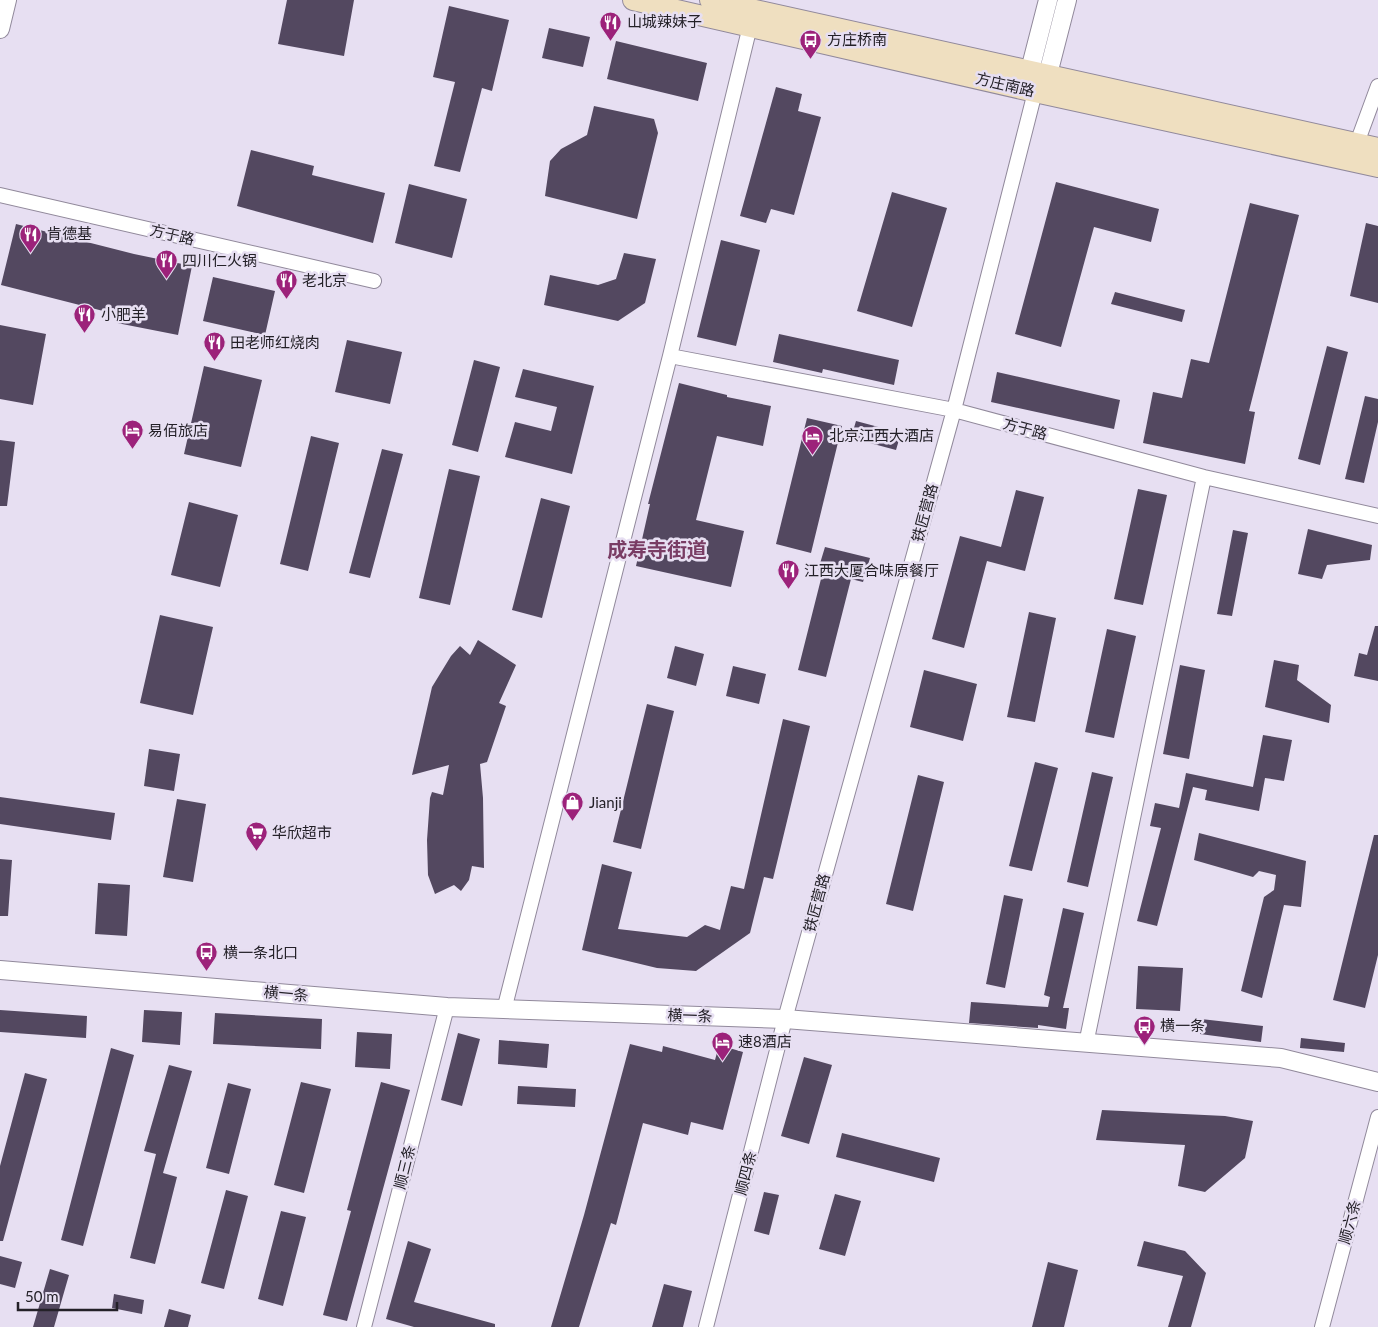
<svg xmlns="http://www.w3.org/2000/svg" width="1378" height="1327" font-family="Lato,'Noto Sans SC',sans-serif">
	<style>
		.building { fill: #534860 }
		.lines { fill: none; stroke-linecap: round; stroke-linejoin: round }
		.minor-casing { stroke: #91899b; stroke-width: 16 }
		.tertiary-casing { stroke: #91899b; stroke-width: 20 }
		.secondary-casing { stroke: #91899b; stroke-width: 22 }
		.minor { stroke: #fff; stroke-width: 14 }
		.tertiary { stroke: #fff; stroke-width: 18 }
		.secondary { stroke: #efdfc0; stroke-width: 20 }
		.labels { text-anchor: middle; stroke-width: 5; stroke-linejoin: round; paint-order: stroke }
		.poi-label { font-size: 15px; fill: #242128; stroke: #e7dff2; text-anchor: start }
		.street-label { font-size: 15px; fill: #242128; stroke: #e7dff2 }
		.district-label { font-size: 20px; font-weight: bold; fill: #793c64; stroke: #e7dff2 }
	</style>
	<rect width="100%" height="100%" fill="#e7dff2"/>
	<path class="building" d="M287,0H354L344,56L278,44Z
		M449,6L509,20L492,91L482,88L460,172L434,166L455,82L433,77Z
		M549,28L590,37L583,67L542,58Z
		M616,41L707,63L698,101L607,79Z
		M776,87L802,94L798,111L821,117L794,215L771,209L766,223L740,216Z
		M594,106L654,119L658,133L637,219L545,196L550,161L561,149L587,135Z
		M251,150L314,166L312,175L385,193L373,243L237,206Z
		M1056,182L1159,209L1151,242L1094,227L1061,347L1015,334Z
		M409,184L467,199L452,258L395,243Z
		M892,192L947,208L912,327L857,311Z
		M1250,203L1299,215L1249,411L1255,412L1245,464L1143,443L1153,392L1182,398L1191,359L1209,363Z
		M1366,223L1378,226V303L1350,296Z
		M16,224L134,254L192,266L178,335L117,323L119,315L1,285Z
		M721,240L760,250L736,346L697,337Z
		M624,253L656,259L645,303L618,321L544,305L550,275L598,285L616,279Z
		M213,277L275,291L265,335L203,321Z
		M1115,292L1185,310L1182,322L1111,304Z
		M0,325L46,334L33,405L0,399Z
		M779,334L899,360L894,385L823,369L822,373L773,362Z
		M347,340L402,352L390,404L335,392Z
		M1327,346L1348,352L1320,465L1298,459Z
		M474,360L500,367L478,452L452,445Z
		M204,366L262,380L241,467L184,454Z
		M523,369L594,386L572,474L505,457L515,422L551,431L557,407L515,397Z
		M997,372L1120,400L1114,429L991,402Z
		M679,383L727,395V397L771,406L763,446L717,436L696,520L744,531L731,587L636,566L650,504H648Z
		M1365,396L1378,399V422L1364,483L1345,479Z
		M807,418L842,426L811,553L776,544Z
		M856,421L901,433L896,450L851,438Z
		M311,436L339,443L308,571L280,564Z
		M0,440L15,442L7,506H0Z
		M382,449L403,454L370,578L349,573Z
		M449,469L480,476L450,605L419,598Z
		M1138,489L1167,495L1143,605L1114,599Z
		M1016,490L1044,497L1025,571L987,561L964,648L932,639L960,536L1001,547Z
		M541,498L570,506L542,618L512,610Z
		M189,502L238,515L220,587L171,575Z
		M1308,529L1372,545L1370,560L1327,565L1322,579L1298,574Z
		M1233,530L1248,533L1232,616L1217,614Z
		M825,547L870,558L863,582L851,579L826,677L798,670L823,571L818,570Z
		M1029,612L1056,618L1035,722L1007,717Z
		M160,615L213,627L193,715L140,703Z
		M1375,626H1378V681L1354,676L1359,653L1367,655Z
		M1107,629L1136,636L1114,738L1085,732Z
		M478,640L516,665L499,703L506,706L487,762L480,764L483,798L484,868L472,866L469,880L461,891L454,885L435,894L428,875L427,840L430,798L432,792L443,795L449,765L412,775L432,687L451,656L460,646L470,655Z
		M675,646L704,654L696,686L667,678Z
		M1274,660L1299,665L1297,680L1331,705L1329,723L1265,707Z
		M1180,665L1205,670L1189,759L1163,754Z
		M733,666L766,674L759,704L726,696Z
		M924,670L977,684L963,741L910,727Z
		M647,704L674,711L641,849L613,842Z
		M783,719L810,726L773,879L764,877L750,933L696,971L657,968L582,950L602,864L632,872L618,929L687,937L705,925L720,930L731,886L744,889Z
		M1263,735L1292,740L1284,781L1265,778L1259,811L1205,800L1207,790L1193,787L1157,926L1137,921L1161,828L1150,826L1155,803L1179,808L1186,773L1253,787Z
		M149,749L180,754L174,791L144,786Z
		M1035,762L1058,768L1032,871L1009,866Z
		M1092,772L1113,777L1088,887L1067,882Z
		M918,775L944,782L913,911L886,904Z
		M0,797L115,813L111,840L0,824Z
		M177,799L206,804L193,882L163,877Z
		M1199,833L1306,861L1301,907L1284,905L1262,998L1241,991L1264,897L1274,890L1276,875L1259,871L1253,877L1194,860Z
		M1374,835H1378V955L1365,1008L1333,1000Z
		M0,859L12,860L8,916H0Z
		M98,883L130,885L127,936L95,934Z
		M1004,895L1023,899L1005,988L986,984Z
		M1063,908L1084,913L1063,1008H1069L1066,1029L1038,1025V1028L969,1023L971,1002L1048,1007L1050,997L1044,995Z
		M1138,966L1183,968L1180,1011L1136,1009Z
		M0,1010L87,1016L86,1038L0,1032Z
		M144,1010L182,1012L180,1045L142,1042Z
		M215,1013L322,1019L321,1049L213,1044Z
		M1201,1019L1263,1026L1261,1042L1200,1034Z
		M357,1032L392,1034L390,1069L355,1067Z
		M458,1033L480,1039L462,1106L441,1100Z
		M1301,1038L1345,1043L1344,1052L1300,1048Z
		M499,1040L549,1044L547,1068L498,1064Z
		M630,1044L662,1052L663,1046L715,1060L719,1045L743,1052L723,1130L691,1122L688,1135L643,1123L616,1225L611,1223L579,1327H551L584,1215Z
		M111,1048L134,1055L83,1246L61,1240Z
		M804,1057L832,1065L809,1144L781,1136Z
		M169,1065L192,1071L163,1173L177,1177L155,1264L130,1258L156,1154L144,1151Z
		M25,1073L47,1079L3,1241H0V1166Z
		M301,1082L331,1089L304,1193L274,1185Z
		M381,1082L410,1090L347,1321L323,1315L351,1211L347,1210Z
		M228,1083L251,1089L229,1174L206,1168Z
		M518,1086L576,1089L575,1107L517,1104Z
		M1102,1110L1225,1116L1253,1121L1245,1158L1205,1192L1178,1186L1185,1145L1096,1140Z
		M842,1133L940,1158L934,1182L836,1157Z
		M226,1190L248,1196L224,1289L201,1283Z
		M764,1192L779,1195L769,1235L754,1231Z
		M835,1194L861,1201L845,1256L819,1249Z
		M281,1211L306,1217L283,1306L258,1299Z
		M408,1241L431,1249L414,1302L495,1324V1327H414L386,1319Z
		M1144,1241L1185,1251L1206,1273L1191,1327H1168L1183,1276L1137,1266Z
		M0,1256L22,1262L15,1288L0,1284Z
		M1048,1262L1078,1270L1064,1327H1032Z
		M50,1269L69,1275L54,1327H33Z
		M664,1284L692,1291L683,1327H652Z
		M114,1294L144,1300L142,1314L112,1308Z
		M169,1309L191,1315L188,1327H164Z"/>
	<g class="lines">
		<defs>
			<path id="minor" d="M1357,143L1378,86
				M0,195L374,281
				M670,356L954,410L1204,477L1378,516
				M504,1010L670,356L750,26
				M1086,1044L1204,477
				M364,1327L447,1007
				M706,1327L785,1019L954,410L1035,92L1033,84
				M1322,1327L1378,1117"/>
			<path id="tertiary" d="M0,29L7,0
				M1030,70L1048,0
				M1040,85L1048,74L1067,0
				M0,970L447,1007L785,1019L1281,1058L1378,1082"/>
			<path id="secondary" d="M633,0L1035,92L1378,167
				M710,0L1378,148"/>
		</defs>
		<use href="#minor" class="minor-casing"/>
		<use href="#tertiary" class="tertiary-casing"/>
		<use href="#secondary" class="secondary-casing"/>
		<use href="#minor" class="minor"/>
		<use href="#tertiary" class="tertiary"/>
		<use href="#secondary" class="secondary"/>
	</g>
	<defs>
		<symbol id="restaurant-pin" viewBox="-11 -11 22 30"><path d="M0 17L-7.5 6A9.5 9.5 0 1 1 7.5 6Z" fill="#9c227a" stroke="#e7dff2"/><path d="M-5-6h1v4h1v-4h1v4h1v-4h1v5L-1.5 .5V6h-2V.5L-5-1ZM5-6V6H3V1.5H1.5Q1.5-4 5-6Z" fill="#fff"/></symbol>
		<symbol id="bus-pin" viewBox="-11 -11 22 30"><path d="M0 17L-7.5 6A9.5 9.5 0 1 1 7.5 6Z" fill="#9c227a" stroke="#e7dff2"/><path d="M-5-6H5V4H4V6H2V4H-2V6H-4V4H-5ZM-3.5-4V0h7V-4ZM-3.5 1.2v1.5H-2V1.2ZM2 1.2v1.5H3.5V1.2Z" fill="#fff"/></symbol>
		<symbol id="hotel-pin" viewBox="-11 -11 22 30"><path d="M0 17L-7.5 6A9.5 9.5 0 1 1 7.5 6Z" fill="#9c227a" stroke="#e7dff2"/><path d="M-6-4.5h1.5V1H6V5H4.5V3h-9V5H-6ZM-4 0a1.8 1.8 0 1 1 3.6 0ZM.5 0V-2.5h3Q6-2.5 6 0Z" fill="#fff"/></symbol>
		<symbol id="shop-pin" viewBox="-11 -11 22 30"><path d="M0 17L-7.5 6A9.5 9.5 0 1 1 7.5 6Z" fill="#9c227a" stroke="#e7dff2"/><path d="M-5-2.5h2.3a2.7 3.5 0 0 1 5.4 0H5L5.5 6h-11ZM-1.5-2.5h3a1.5 2.3 0 0 0-3 0Z" fill="#fff"/></symbol>
		<symbol id="supermarket-pin" viewBox="-11 -11 22 30"><path d="M0 17L-7.5 6A9.5 9.5 0 1 1 7.5 6Z" fill="#9c227a" stroke="#e7dff2"/><path d="M-6-5.5h2.5l.6 2H6L4.5 2H-2.5L-4.4-4H-6ZM-1.5 3.2a1.3 1.3 0 1 0 .1 0ZM3 3.2a1.3 1.3 0 1 0 .1 0Z" fill="#fff"/></symbol>
	</defs>
	<g fill-rule="evenodd">
		<use href="#restaurant-pin" x="598" y="10" width="25" height="34"/>
		<use href="#bus-pin" x="798" y="28" width="25" height="34"/>
		<use href="#restaurant-pin" x="18" y="222" width="25" height="34"/>
		<use href="#restaurant-pin" x="154" y="248" width="25" height="34"/>
		<use href="#restaurant-pin" x="274" y="268" width="25" height="34"/>
		<use href="#restaurant-pin" x="72" y="302" width="25" height="34"/>
		<use href="#restaurant-pin" x="202" y="330" width="25" height="34"/>
		<use href="#hotel-pin" x="120" y="418" width="25" height="34"/>
		<use href="#hotel-pin" x="800" y="424" width="25" height="34"/>
		<use href="#restaurant-pin" x="776" y="558" width="25" height="34"/>
		<use href="#shop-pin" x="560" y="790" width="25" height="34"/>
		<use href="#supermarket-pin" x="244" y="820" width="25" height="34"/>
		<use href="#bus-pin" x="194" y="940" width="25" height="34"/>
		<use href="#bus-pin" x="1132" y="1014" width="25" height="34"/>
		<use href="#hotel-pin" x="710" y="1030" width="25" height="34"/>
	</g>
	<g class="labels">
		<g class="poi-label">
			<text x="627" y="27">山城辣妹子</text>
			<text x="827" y="45">方庄桥南</text>
			<text x="47" y="239">肯德基</text>
			<text x="182" y="266">四川仁火锅</text>
			<text x="302" y="286">老北京</text>
			<text x="101" y="320">小肥羊</text>
			<text x="230" y="348">田老师红烧肉</text>
			<text x="148" y="436">易佰旅店</text>
			<text x="829" y="441">北京江西大酒店</text>
			<text x="804" y="576">江西大厦合味原餐厅</text>
			<text x="589" y="808">Jianji</text>
			<text x="272" y="838">华欣超市</text>
			<text x="223" y="958">横一条北口</text>
			<text x="1160" y="1031">横一条</text>
			<text x="738" y="1047">速8酒店</text>
		</g>
		<g class="street-label">
			<text transform="translate(1005 85) rotate(13)" y="5">方庄南路</text>
			<text transform="translate(172 235) rotate(13)" y="5">方于路</text>
			<text transform="translate(1025 429) rotate(15)" y="5">方于路</text>
			<text transform="translate(925 513) rotate(-75)" y="5">铁匠营路</text>
			<text transform="translate(817 903) rotate(-75)" y="5">铁匠营路</text>
			<text transform="translate(286 994) rotate(5)" y="5">横一条</text>
			<text transform="translate(690 1016) rotate(2)" y="5">横一条</text>
			<text transform="translate(405 1167) rotate(-76)" y="5">顺三条</text>
			<text transform="translate(746 1173) rotate(-76)" y="5">顺四条</text>
			<text transform="translate(1350 1222) rotate(-75)" y="5">顺六条</text>
		</g>
		<g class="district-label">
			<text x="657" y="557">成寿寺街道</text>
		</g>
	</g>
	<path d="M18 1302v8h99v-8" fill="none" stroke="#242128" stroke-width="2.5"/>
	<text x="25" y="1302" font-size="15" fill="#242128" stroke="#e7dff2" stroke-width="4" paint-order="stroke">50 m</text>
</svg>
